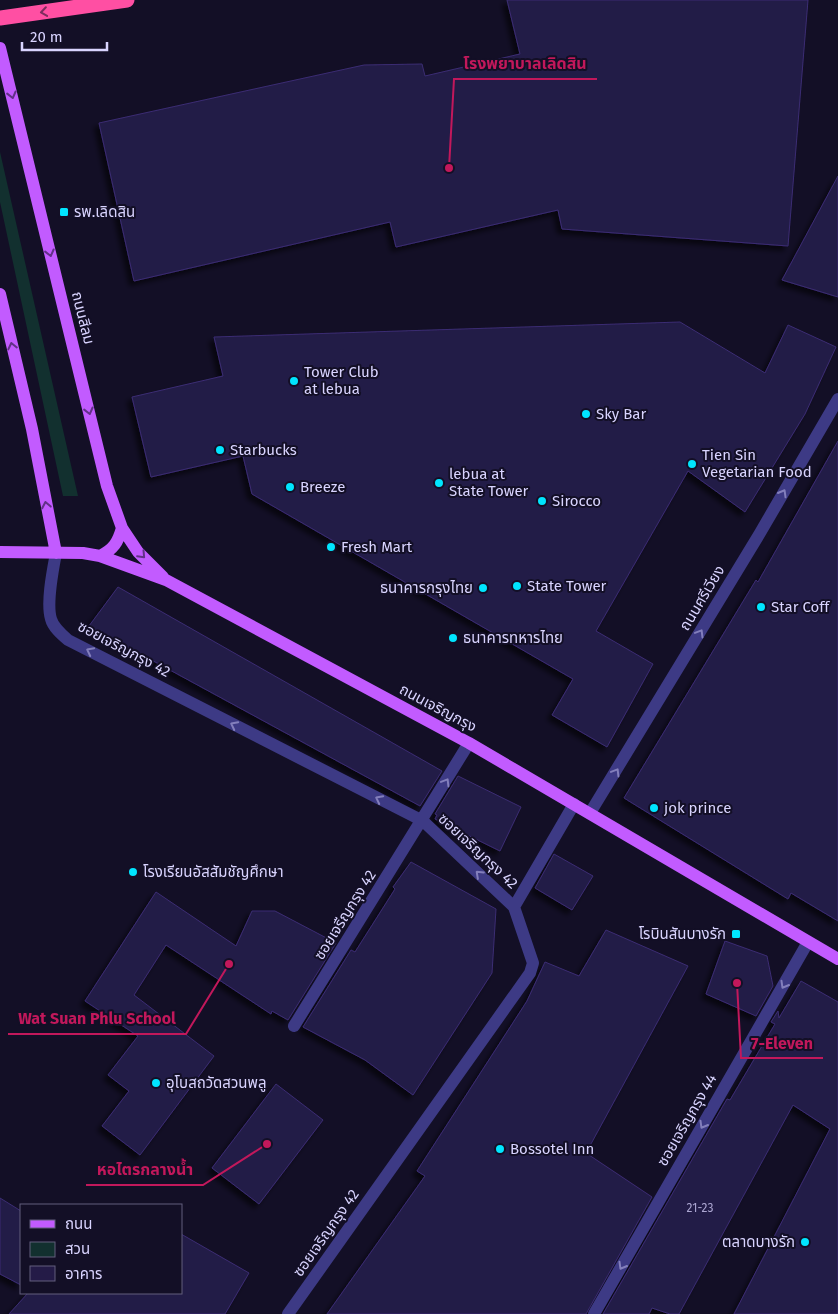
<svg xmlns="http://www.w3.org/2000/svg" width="838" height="1314" font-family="'Fira Sans','Noto Sans Thai',sans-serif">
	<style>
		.green { fill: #12302f }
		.building { fill: #241b47; stroke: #3b2d73; filter: url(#shadow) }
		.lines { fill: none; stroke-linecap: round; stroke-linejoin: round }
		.minor { stroke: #3d3a85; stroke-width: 12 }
		.major { stroke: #c25bff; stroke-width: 12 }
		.highway { stroke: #ff4fa3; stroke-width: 15 }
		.oneway { stroke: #7d2c5e }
		.oneway2 { stroke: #623188 }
		.oneway3 { stroke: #837fbc }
		.poi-dot { fill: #00e5ff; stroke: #130f26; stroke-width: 2 }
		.labels { text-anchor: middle; stroke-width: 4; stroke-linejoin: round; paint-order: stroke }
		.number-label { font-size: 12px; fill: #aca6d1 }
		.poi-label { font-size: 15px; fill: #d9d4ff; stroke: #130f26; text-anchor: start }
		.street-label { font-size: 15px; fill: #d9d4ff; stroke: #130f26 }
		.leader { fill: none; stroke: #c2185b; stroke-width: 2 }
		.callout-dot { fill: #c2185b; stroke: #130f26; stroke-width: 2 }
		.callout-label { font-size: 16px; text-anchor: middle; font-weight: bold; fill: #c2185b; stroke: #130f26; stroke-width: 4; stroke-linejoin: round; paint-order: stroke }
	</style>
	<defs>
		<filter id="shadow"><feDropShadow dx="-4.5" dy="4.5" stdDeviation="2.5" flood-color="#0009"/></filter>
	</defs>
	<rect width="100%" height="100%" fill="#130f26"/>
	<path class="green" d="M0,152L78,496H63L0,202Z"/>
	<path class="building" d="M507,0H808L788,246L562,229L558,210L396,247L390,222L134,281L99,123L364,65L422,64L425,76L520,54Z
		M838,176V297L782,280Z
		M680,322L765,373L788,325L836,347L805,414L745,512L688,471L596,631L653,664L607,747L552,715L573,679L252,494L243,456L151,477L132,397L223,376L214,337Z
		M838,441V921L791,893L788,899L624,798L756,580L758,582Z
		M118,587L442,771L420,806L89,626Z
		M458,776L521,807L500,851L435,819L437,815L435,814Z
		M554,854L593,876L572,910L535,888Z
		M411,862L496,909L492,973L413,1095L365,1060L303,1027L351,950L355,952L395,889L393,887Z
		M156,892L236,946L252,911H275L336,943L288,1020L272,1011L271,1014L166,945L134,995L214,1056L140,1155L102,1126L129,1091L108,1075L138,1036L85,1001Z
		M606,930L688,966L586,1153L652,1197L586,1314H327L425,1176L417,1171L527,1001L545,962L579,976Z
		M725,941L767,956L773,986L756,1016L706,994Z
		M801,981L838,1002V1314H734L830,1129L793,1105L679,1314H670L652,1308L649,1314H603L727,1099L730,1100L775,1024L771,1022L778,1011L779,1018Z
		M276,1084L323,1120L259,1204L212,1168Z
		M0,1198L21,1211V1285L0,1274Z
		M181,1234L249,1273L225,1314H9L28,1293H181Z"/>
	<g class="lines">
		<path class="minor" d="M56,553C53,569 46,603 51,619C53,627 61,634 68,640L423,821L514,907L533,963L530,973L288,1314
			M590,813L760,533L838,399
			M514,907L574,804
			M294,1026L469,743
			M594,1314L808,942"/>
		<path class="major" d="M0,48L107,486L122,528L138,552L163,577
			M0,294L32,429L56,553
			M0,552L83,553L100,556L166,580L469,743L838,959
			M100,556C114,549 118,542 122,528"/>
		<path class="highway" d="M0,18L127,0"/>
	</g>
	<defs><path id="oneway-chevron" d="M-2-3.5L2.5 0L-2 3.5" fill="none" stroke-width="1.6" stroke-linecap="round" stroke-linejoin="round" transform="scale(1.25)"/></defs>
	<use class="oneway" href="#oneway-chevron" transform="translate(44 12) rotate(172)"/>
	<g class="oneway2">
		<use href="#oneway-chevron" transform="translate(12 95) rotate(76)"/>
		<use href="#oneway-chevron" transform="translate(50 253) rotate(76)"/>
		<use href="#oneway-chevron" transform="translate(12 346) rotate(-103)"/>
		<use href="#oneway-chevron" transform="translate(89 411) rotate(76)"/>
		<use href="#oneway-chevron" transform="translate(46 505) rotate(-101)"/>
		<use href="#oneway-chevron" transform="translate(142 555) rotate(47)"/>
	</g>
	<g class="oneway3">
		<use href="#oneway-chevron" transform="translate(783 493) rotate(-60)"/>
		<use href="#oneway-chevron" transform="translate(700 633) rotate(-59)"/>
		<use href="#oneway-chevron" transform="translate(90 651) rotate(-153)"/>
		<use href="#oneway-chevron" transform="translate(234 725) rotate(-153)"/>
		<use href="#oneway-chevron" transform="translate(616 772) rotate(-59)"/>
		<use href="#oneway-chevron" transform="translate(446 782) rotate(-59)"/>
		<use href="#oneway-chevron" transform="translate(379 799) rotate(-153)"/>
		<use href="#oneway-chevron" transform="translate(479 874) rotate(-137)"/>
		<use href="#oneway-chevron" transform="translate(784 985) rotate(120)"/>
		<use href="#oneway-chevron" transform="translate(703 1125) rotate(120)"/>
		<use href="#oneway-chevron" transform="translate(622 1266) rotate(120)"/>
	</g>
	<g class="poi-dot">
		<rect x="59" y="207" width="10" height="10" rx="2.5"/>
		<circle cx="294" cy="381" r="5"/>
		<circle cx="586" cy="414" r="5"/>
		<circle cx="220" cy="450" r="5"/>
		<circle cx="692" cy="464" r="5"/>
		<circle cx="439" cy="483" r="5"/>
		<circle cx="290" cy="487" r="5"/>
		<circle cx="542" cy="501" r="5"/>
		<circle cx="331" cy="547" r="5"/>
		<circle cx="517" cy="586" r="5"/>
		<circle cx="483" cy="588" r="5"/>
		<circle cx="761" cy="607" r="5"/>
		<circle cx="453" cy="638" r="5"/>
		<circle cx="654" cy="808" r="5"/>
		<circle cx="133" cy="872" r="5"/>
		<rect x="731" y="929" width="10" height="10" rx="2.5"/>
		<circle cx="156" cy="1083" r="5"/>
		<circle cx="500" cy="1149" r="5"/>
		<circle cx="805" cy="1242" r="5"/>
	</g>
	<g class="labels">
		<g class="number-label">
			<text x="700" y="1212">21-23</text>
		</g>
		<g class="poi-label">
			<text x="74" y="217">รพ.เลิดสิน</text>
			<text x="304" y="377">Tower Club<tspan x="304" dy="17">at lebua</tspan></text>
			<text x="596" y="419">Sky Bar</text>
			<text x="230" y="455">Starbucks</text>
			<text x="702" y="460">Tien Sin<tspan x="702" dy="17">Vegetarian Food</tspan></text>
			<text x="449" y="479">lebua at<tspan x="449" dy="17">State Tower</tspan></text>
			<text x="300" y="492">Breeze</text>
			<text x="552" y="506">Sirocco</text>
			<text x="341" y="552">Fresh Mart</text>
			<text x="527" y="591">State Tower</text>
			<text x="473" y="593" text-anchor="end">ธนาคารกรุงไทย</text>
			<text x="771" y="612">Star Coff</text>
			<text x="463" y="643">ธนาคารทหารไทย</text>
			<text x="664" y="813">jok prince</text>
			<text x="143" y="877">โรงเรียนอัสสัมชัญศึกษา</text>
			<text x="726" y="939" text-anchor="end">โรบินสันบางรัก</text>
			<text x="166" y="1088">อุโบสถวัดสวนพลู</text>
			<text x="510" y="1154">Bossotel Inn</text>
			<text x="795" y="1247" text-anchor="end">ตลาดบางรัก</text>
		</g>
		<g class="street-label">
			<text transform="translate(83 318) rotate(76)" y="5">ถนนสีลม</text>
			<text transform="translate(702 598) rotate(-59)" y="5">ถนนศรีเวียง</text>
			<text transform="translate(124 649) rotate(28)" y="5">ซอยเจริญกรุง 42</text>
			<text transform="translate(438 708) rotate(28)" y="5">ถนนเจริญกรุง</text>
			<text transform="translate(478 851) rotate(43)" y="5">ซอยเจริญกรุง 42</text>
			<text transform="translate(345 915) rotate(-58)" y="5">ซอยเจรืญกรุง 42</text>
			<text transform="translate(687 1120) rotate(-60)" y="5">ซอยเจริญกรุง 44</text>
			<text transform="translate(326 1233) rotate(-55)" y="5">ซอยเจริญกรุง 42</text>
		</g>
	</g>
	<path class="leader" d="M449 168L454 79H597M229 964L186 1034H8M737 983L741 1058H823M267 1144L203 1185H86"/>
	<g class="callout-dot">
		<circle cx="449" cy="168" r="5"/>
		<circle cx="229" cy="964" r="5"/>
		<circle cx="737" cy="983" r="5"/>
		<circle cx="267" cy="1144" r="5"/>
	</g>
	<g class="callout-label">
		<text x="525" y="69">โรงพยาบาลเลิดสิน</text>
		<text x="97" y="1024">Wat Suan Phlu School</text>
		<text x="782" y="1049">7-Eleven</text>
		<text x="145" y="1175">หอไตรกลางน้ำ</text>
	</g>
	<rect x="20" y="1204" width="162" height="90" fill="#130f26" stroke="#625e7d"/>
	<rect x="30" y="1220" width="25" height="8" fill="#c25bff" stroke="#625e7d"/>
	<text x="65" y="1229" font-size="15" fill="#d9d4ff">ถนน</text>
	<rect x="30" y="1242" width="25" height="15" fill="#12302f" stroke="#625e7d"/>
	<text x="65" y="1254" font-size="15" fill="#d9d4ff">สวน</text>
	<rect x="30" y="1266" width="25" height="15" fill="#241b47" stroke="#625e7d"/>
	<text x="65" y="1279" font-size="15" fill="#d9d4ff">อาคาร</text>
	<path d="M22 42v8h85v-8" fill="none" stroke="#d9d4ff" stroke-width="2.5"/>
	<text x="30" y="42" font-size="15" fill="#d9d4ff" stroke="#130f26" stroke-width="4" paint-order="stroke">20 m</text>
</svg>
